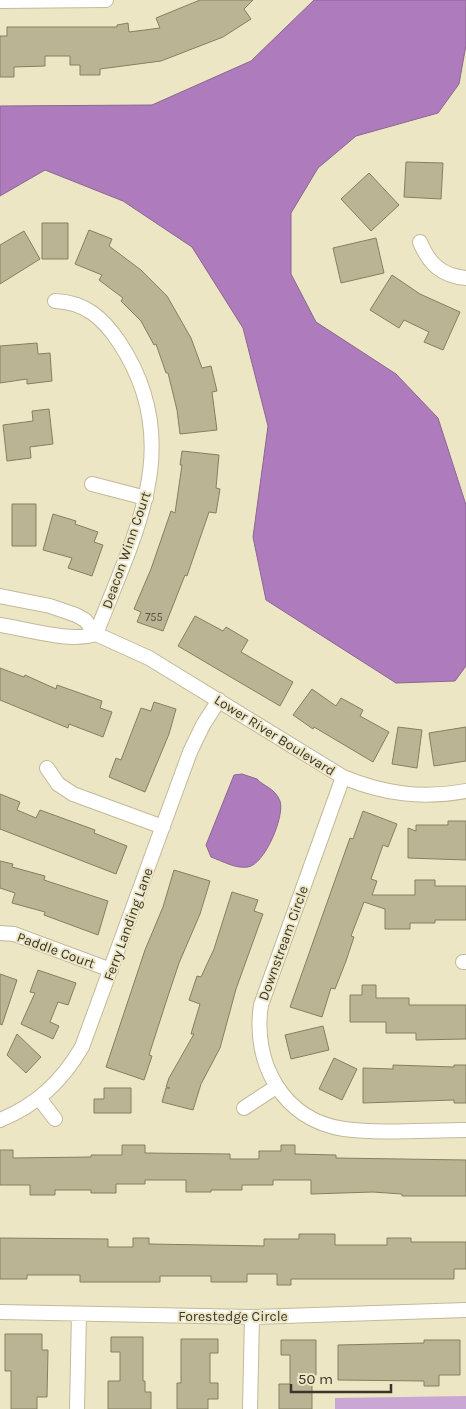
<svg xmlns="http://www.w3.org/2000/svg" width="466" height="1409" font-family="Karla,sans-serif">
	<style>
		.green { fill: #caa6d4 }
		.water { fill: #ae7cbc; stroke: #8b6790 }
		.building { fill: #bbb494; stroke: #857f60 }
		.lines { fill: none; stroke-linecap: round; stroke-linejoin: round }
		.minor-casing { stroke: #c1ba9a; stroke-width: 16 }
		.minor { stroke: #fff; stroke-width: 14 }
		.labels { text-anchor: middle; stroke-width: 4; stroke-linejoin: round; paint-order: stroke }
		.number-label { font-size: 11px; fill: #5a5644 }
		.street-label { font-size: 14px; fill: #393629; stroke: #ede6c5 }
	</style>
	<rect width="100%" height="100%" fill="#ede6c5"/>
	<path class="green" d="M466,1396V1409H335V1398Z"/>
	<path class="water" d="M314,0H466V45L459,84L438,113L356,136L318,168L291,213V274L316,322L396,374L438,418L466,505V666L455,681L396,683L266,600L253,537L268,426L243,328L192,247L123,201L45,170L0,196V106L152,105L251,61Z
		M242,774L257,779C263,786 275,788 280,801C285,816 265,864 248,867C236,869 222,861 211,857L206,845L234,775Z"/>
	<path class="building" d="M200,0H253L244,9L251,19L223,37L161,61L100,69V75H80V65H70V56H45V66L14,67V77H0V36H7V27H117V25L128,23L129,32L160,28L156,18Z
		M406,162L443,163L441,199L404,197Z
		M369,173L399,205L371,231L341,199Z
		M42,223H68V259H42Z
		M89,230L112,239L109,246L141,270L167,296L191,338L202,368L211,366L217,391L212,392L217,430L180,434L177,410L168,373H166L156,344L154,345L141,321L121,301L123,298L99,280L102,275L75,264Z
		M24,231L40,259L0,284V245Z
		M376,238L384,273L341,283L333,248Z
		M392,275L420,294L460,312L443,350L424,342L429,332L404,320L399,328L370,310Z
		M37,343L38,354L50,353L52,381L27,384V379L0,383V346Z
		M49,409L53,444L30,447L31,458L7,461L3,425L33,421L32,411Z
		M182,451L219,455L216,488L220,489L216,513L209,512L187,576L185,575L163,631L137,622L141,612L134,609L151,569L171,511L175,513L182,465H180Z
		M12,504H36V546H12Z
		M53,514L76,521L75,524L98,532L94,542L103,545L92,576L68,568L72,558L43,550Z
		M195,616L223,631L226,627L248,640L241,652L293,682L280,706L178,646Z
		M0,668L24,677L25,675L56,689L57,685L102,701L100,708L112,712L103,737L69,724L68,728L0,700Z
		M312,689L336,706L341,698L363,710L360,716L389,732L373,762L314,727L313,729L293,715Z
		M154,702L176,709L169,734L145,792L109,777L116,758L121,760L141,708L151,711Z
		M398,727L422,730L417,768L392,764Z
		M466,727V761L434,766L429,733Z
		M0,794L20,802L17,810L36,818L40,810L95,830L94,833L127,846L116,874L0,829Z
		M363,811L397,824L388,847L383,845L371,879L377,881L372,895H415V880H435V886H466V920H435V923H410V929H385V909L364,902L351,936L354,937L346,961L335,989L331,988L322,1017L290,1007L350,838L353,839Z
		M448,821H466V860L408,858V828L416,831V825H448Z
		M0,861L13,864L12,867L45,876L44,880L108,901L98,935L44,915L45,912L12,903L15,893L0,888Z
		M174,870L210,881L200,914L179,963L167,999L149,1055L152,1056L144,1080L106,1067L145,950L163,907Z
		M232,892L258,900L254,911L263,914L236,989L220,1048L201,1084L193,1110L162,1102L166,1088H170L166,1087L169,1078L194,1034H191L200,1004L189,1000L197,976L201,977L214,949Z
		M38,970L76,983L68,1005L58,1002L50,1022L59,1026L53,1039L21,1024L35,993L30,992Z
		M0,974L17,980L2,1025L0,1024Z
		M362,985H376V998H409V1005H466V1039L416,1040V1033H386V1022H350V995H362Z
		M323,1026L329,1050L291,1059L285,1035Z
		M17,1034L41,1057L26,1073L7,1055Z
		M334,1058L357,1069L342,1100L319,1089Z
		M393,1065L454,1067V1065H466V1103H454V1100L363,1103V1068L393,1069Z
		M104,1088H131V1113H94V1099H104Z
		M122,1145H145V1153L230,1154V1159H259V1151H281V1145H295V1154L336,1155V1158L466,1160V1196H402V1194L373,1192L311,1194V1180H273V1185H242V1190H211V1192H186V1180H145V1184H116V1193H91V1190H55V1195H30V1185H0V1150H13V1158L91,1157V1155H122Z
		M299,1234H335V1245H387V1238H411V1242H466V1269H454V1279H291V1285H277V1274H247V1282H211V1276H160V1282H80V1275H27V1279H0V1238L108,1239V1247H133V1238H149V1244L264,1246V1239H299Z
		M5,1334H42V1350H48L47,1397H37V1409H11V1371H5Z
		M111,1337H143V1381H145V1392H151V1409H108V1381H120V1352H111Z
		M181,1339H218V1353H210V1383H218V1399H208V1409H177V1383H181Z
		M281,1340H316V1375H312V1409H279V1384H290V1355H281Z
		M424,1340H460V1375H439V1386H424V1381L338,1380V1345L424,1343Z"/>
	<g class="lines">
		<defs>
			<path id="minor" d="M0,1L106,0
				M420,242C429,264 442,276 466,278
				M55,301C85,302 103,318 119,342C187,444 134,534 96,634
				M92,484L146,498
				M0,596L50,606L76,615L85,620L96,634L149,658L343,777C384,794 422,799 466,791
				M0,625C28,629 70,643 96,634
				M47,768L58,784L73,794L163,827
				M343,777L261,1005C252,1063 283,1120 344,1129C382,1134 427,1130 466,1130
				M0,933L14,934L111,970
				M463,962H466
				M39,1098L55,1119
				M244,1108L276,1087
				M0,1120C37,1105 62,1081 82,1047L190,752L203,725L219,700
				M0,1312L252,1317L466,1310
				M77,1409L79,1314
				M250,1409L252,1317"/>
		</defs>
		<use href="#minor" class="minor-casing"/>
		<use href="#minor" class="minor"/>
	</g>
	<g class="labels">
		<g class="number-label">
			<text x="154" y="621">755</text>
		</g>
		<g class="street-label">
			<text transform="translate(126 550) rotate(-71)" y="5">Deacon Winn Court</text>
			<text transform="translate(275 735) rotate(32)" y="5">Lower River Boulevard</text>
			<text transform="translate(128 924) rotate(-70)" y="5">Ferry Landing Lane</text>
			<text transform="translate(283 943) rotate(-70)" y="5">Downstream Circle</text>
			<text transform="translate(56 950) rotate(20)" y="5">Paddle Court</text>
			<text x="233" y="1321">Forestedge Circle</text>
		</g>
	</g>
	<path d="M291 1384v8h100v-8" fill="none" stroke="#393629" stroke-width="2.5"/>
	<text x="298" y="1384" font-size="15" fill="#393629" stroke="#ede6c5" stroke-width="4" paint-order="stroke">50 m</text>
</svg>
